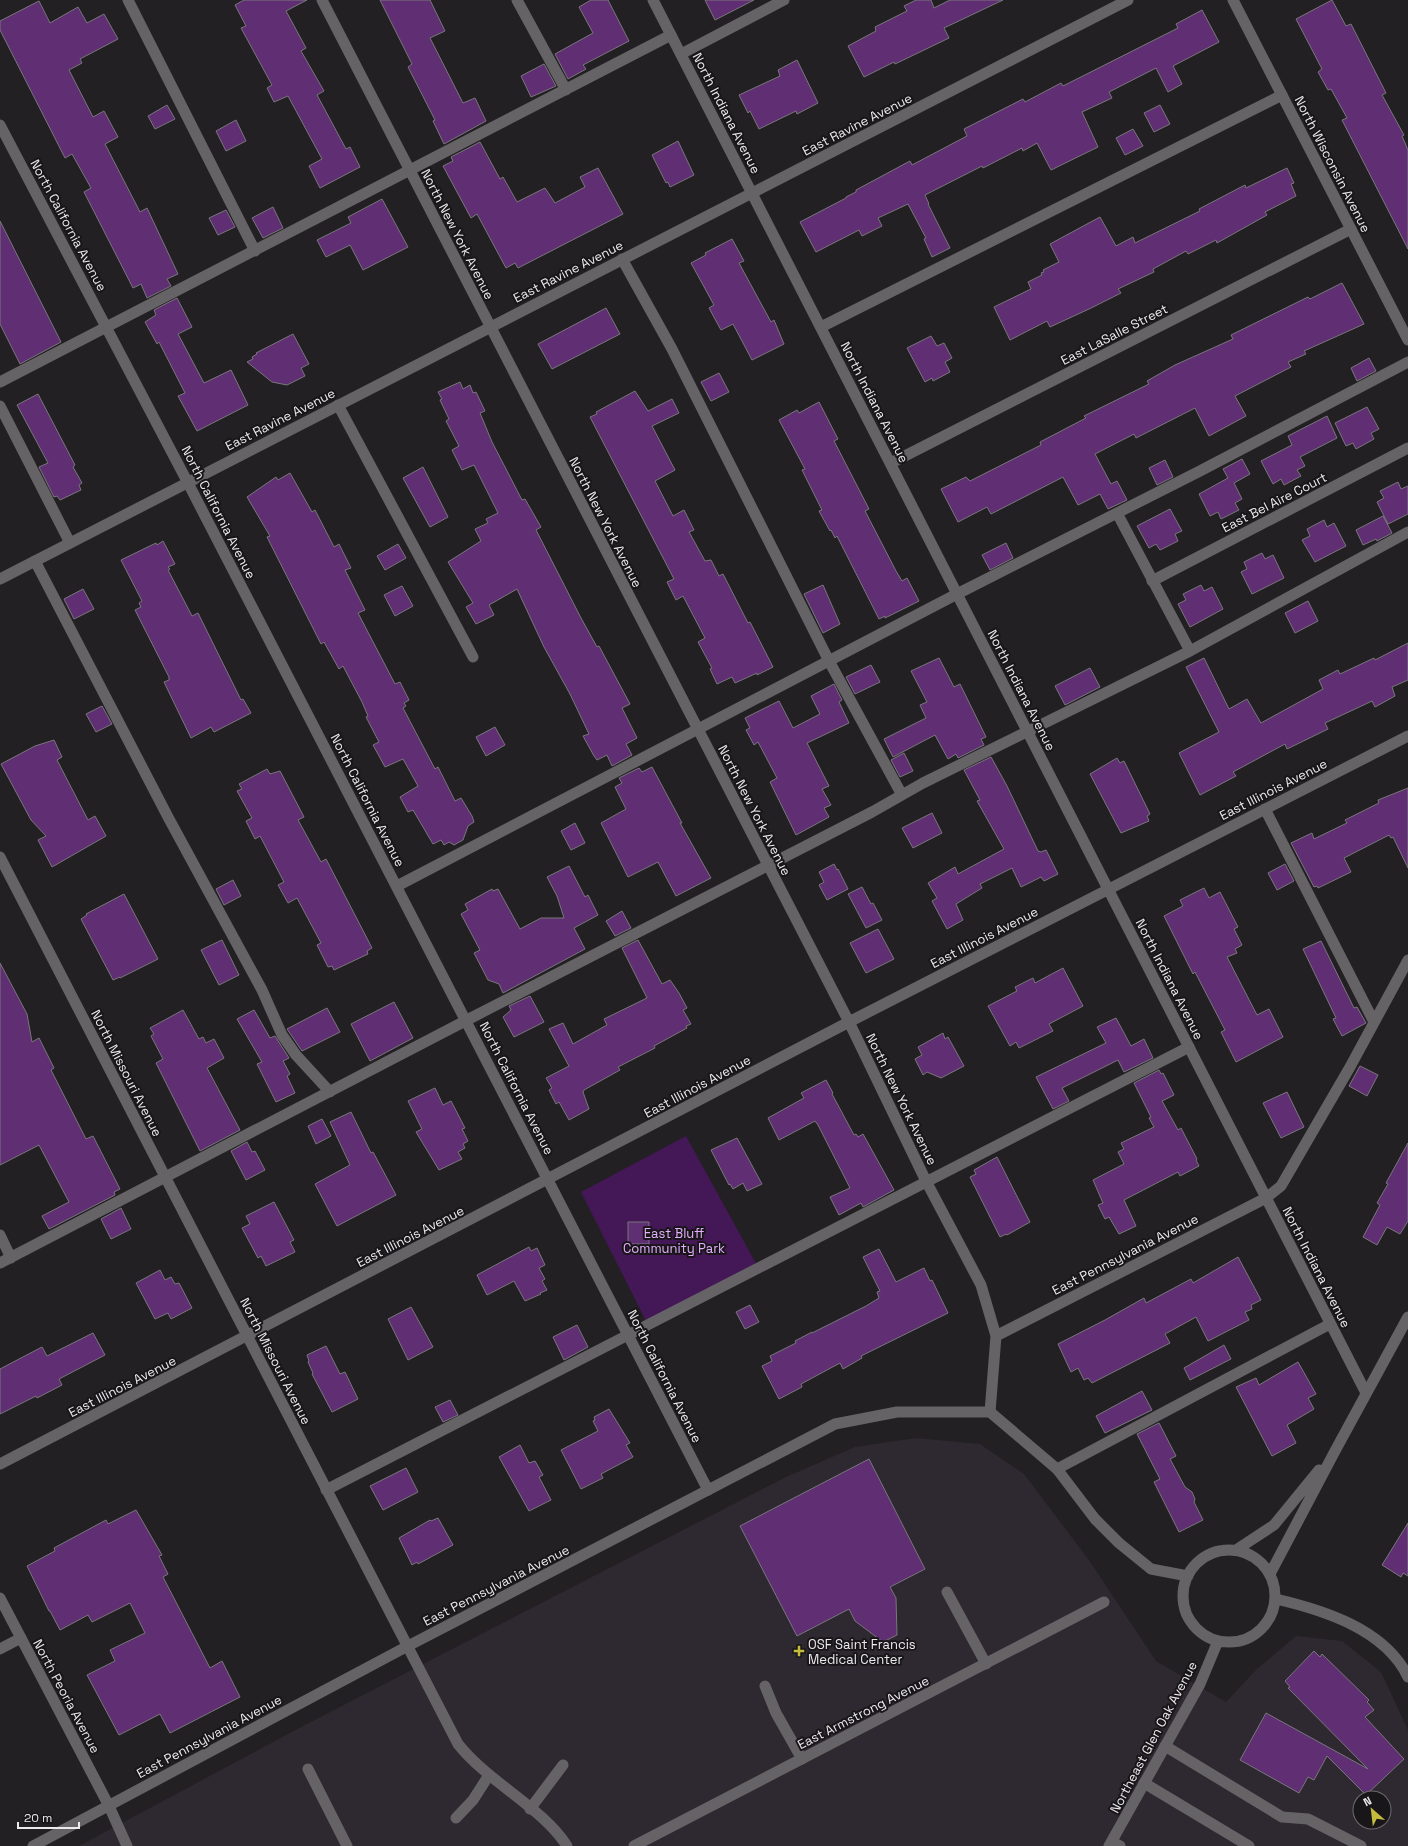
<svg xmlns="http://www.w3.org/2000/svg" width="1408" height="1846" font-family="'Space Grotesk',sans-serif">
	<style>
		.built { fill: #2e2830; fill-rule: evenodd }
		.green { fill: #441756 }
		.building { fill: #5f2e73; stroke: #79777b }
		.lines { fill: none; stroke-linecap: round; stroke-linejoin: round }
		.service { stroke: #666367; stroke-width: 11 }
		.minor { stroke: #666367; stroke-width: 11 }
		.tertiary { stroke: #666367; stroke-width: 11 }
		.poi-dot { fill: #c5bc3d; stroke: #19161a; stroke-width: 1.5 }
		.labels { text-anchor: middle; stroke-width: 4; stroke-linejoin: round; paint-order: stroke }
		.street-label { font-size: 13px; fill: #eceaec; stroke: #19161a }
		.park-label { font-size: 13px; fill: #e5affd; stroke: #19161a }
		.poi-label { font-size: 13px; fill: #eceaec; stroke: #19161a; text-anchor: start }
	</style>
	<rect width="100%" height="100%" fill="#222023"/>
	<path class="built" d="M916,1438L980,1444L1024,1474L1089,1560L1156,1661L1226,1702L1257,1669L1296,1636L1342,1641L1381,1672L1408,1730V1846H79L303,1726L786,1477L855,1447ZM1360,1798H1384V1822H1360Z"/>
	<path class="green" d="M686,1136L759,1269L648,1325L581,1192Z"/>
	<path class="building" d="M244,0H307L286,11L306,48L301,51L324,91L317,95L346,149L350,147L360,167L320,188L309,166L322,159L288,96L274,102L267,88L272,85L241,28L246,26L235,5Z
		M380,0H430L445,31L430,38L463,103L475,98L486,121L444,144L433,121L435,120L408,67L412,64Z
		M591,0H608L629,41L583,65L586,69L568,79L555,54L593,33L579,7Z
		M705,0H754L715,20Z
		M916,0H931L934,8L950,0H1003L944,28L949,38L895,64L894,62L864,77L848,46L876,31L875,27L907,11L904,6Z
		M1332,0L1346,26L1351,24L1386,93L1382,95L1404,135L1402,136L1408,150V249L1342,120L1347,118L1331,89L1328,90L1318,72L1322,69L1296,19Z
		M39,1L50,23L78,7L87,23L104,14L118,39L80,59L82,63L69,70L93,117L104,111L118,137L105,144L140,212L147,208L178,274L167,279L171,286L147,298L141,284L133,288L84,192L91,188L72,154L65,158L0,30V21Z
		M1202,10L1219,42L1173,66L1182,84L1168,92L1156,68L1109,92L1112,98L1082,112L1098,147L1051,170L1037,143L1023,151L1022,148L983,168L982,166L925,195L929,204H928L950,248L932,257L924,239L926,238L908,204L878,218L882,226L862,236L859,230L816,252L800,222L846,198V197L856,192V190L910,161L912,165L967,136L964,129L1023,99L1025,102L1061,83L1063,86L1178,28L1176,24Z
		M797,60L818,103L797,114L796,111L759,129L750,111L748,113L739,95L780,76L778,70Z
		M544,64L556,86L531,97L521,76Z
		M167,105L175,119L155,129L148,116Z
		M1160,105L1170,124L1154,132L1144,113Z
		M236,120L246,141L226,151L216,131Z
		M1133,129L1143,146L1125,155L1116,138Z
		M678,141L694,175L670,187L668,182L666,183L652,155Z
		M480,142L500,179L503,177L517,202L545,188L555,203L585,187L580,177L598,168L623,214L518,268L515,263L506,268L477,214L471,218L443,166L453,161L451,157Z
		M1287,168L1294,183L1291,184L1296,196L1265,212L1267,215L1217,243L1216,240L1188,254L1186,251L1153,269L1154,272L1118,289L1121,293L1089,309L1050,327L1047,321L1010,340L994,307L1031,289L1028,282L1042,275L1041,273L1044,272L1043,270L1059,262L1050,244L1100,217L1116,246L1133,237L1135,243L1200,211L1199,209L1245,185L1246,188Z
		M382,199L408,247L363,270L350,245L326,257L317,240L351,223L348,217Z
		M273,207L283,228L263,238L252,218Z
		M226,210L235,227L218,235L209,218Z
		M0,221L61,342L20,364L0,324Z
		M732,239L744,261L739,263L771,322L774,320L784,344L752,360L733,324L721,330L709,308L714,305L691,263L706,255L705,253Z
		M1342,283L1364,324L1304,351L1306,354L1288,362L1291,367L1235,396L1246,416L1209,436L1195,408L1136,438L1134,434L1095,454L1111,484L1117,481L1127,500L1108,509L1100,494L1078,505L1063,477L991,514L987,507L958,522L941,489L966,477L970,481L1041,445L1040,442L1086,418L1084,416L1149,384L1147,381L1175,365L1233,339L1231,335L1308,297L1310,299Z
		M177,298L192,327L178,334L204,383L231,370L248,405L197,431L178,396L185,393L159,342L157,344L145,322L156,315L154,310Z
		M606,308L620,334L552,369L538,344Z
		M293,334L309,364L301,368L305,376L287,385L272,382L247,362L253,359L252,357L257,354L256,353Z
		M931,336L937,346L944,343L952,358L945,362L950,372L933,381L932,378L925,382L907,348Z
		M1369,358L1376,371L1357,381L1351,368Z
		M719,373L729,392L711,401L701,382Z
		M460,382L463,389L470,385L473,393L476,392L485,411L480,413L492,442L522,500L525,499L541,527L536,530L581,618L597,647L599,646L630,704L622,708L637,738L626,744L632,755L612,766L607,755L597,760L594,756L583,736L589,734L570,694L544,647L517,589L489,605L494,615L476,624L466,607L473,603L448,562L481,541L475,529L488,523L486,519L498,513L474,465L462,470L452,450L459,446L446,421L449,419L440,400L442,399L438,392Z
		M635,391L648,411L672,399L679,413L652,426L675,470L655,481L673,516L684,510L694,530L689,532L705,561L711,560L719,576L723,574L748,623L750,622L773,667L757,675V673L735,683L732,677L717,684L710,669L712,668L698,642L705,638L683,596L676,600L667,582L674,579L590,417L597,414L596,412Z
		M38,394L75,465L73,467L82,483L79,485L81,490L60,500L57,496L54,497L39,467L48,463L17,405Z
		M819,402L838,439L834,441L869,509L865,511L896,571L902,581L907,578L919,601L885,618V616L879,619L837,536L835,538L831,530L830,531L819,511L822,510L802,470L805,469L779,420L797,410L799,413Z
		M1367,407L1379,429L1371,433L1374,439L1356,449L1353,443L1346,446L1335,423Z
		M1327,416L1337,438L1300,457L1305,466L1297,470L1301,476L1284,485L1281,479L1273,484L1261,461L1292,445L1288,436Z
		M1242,459L1250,474L1234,483L1242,499L1235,503L1239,510L1221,519L1218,512L1210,516L1199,494L1228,478L1223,469Z
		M1165,460L1173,477L1157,485L1149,468Z
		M423,467L448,517L430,527L403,478Z
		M290,473L312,512L315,510L334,547L339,544L351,568L345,570L365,610L358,613L395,684L400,682L409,700L404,703L406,706L403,708L435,769L438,767L455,801L461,798L472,816L474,822L468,826L463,840L454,845L449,842L444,845L441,840L433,844L413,810L408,812L400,797L418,786L403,759L385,767L373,745L379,742L366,717L368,716L362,702L343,666L339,669L324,642L321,644L267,537L270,536L247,497L276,477L278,480Z
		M1398,482L1401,489L1408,486V514L1388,524L1377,502L1384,498L1380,491Z
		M1170,509L1182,531L1175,534L1178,541L1160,550L1156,544L1149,548L1137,526Z
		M1383,516L1392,533L1377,541L1376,539L1363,545L1356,530Z
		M1324,520L1327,527L1334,523L1346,546L1315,562L1302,540L1310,536L1307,529Z
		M163,541L175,564L168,567L170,569L168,570L192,616L198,613L241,700L243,699L251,713L214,732L211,727L191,738L164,682L169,680V677L135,610L141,607L139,603L142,601L121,560L156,543L157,545Z
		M1006,543L1013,558L990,570L982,555Z
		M398,544L406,558L385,570L377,556Z
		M1262,553L1265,559L1273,555L1284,578L1252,594L1241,572L1247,569L1244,562Z
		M823,585L840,624L823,633L804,594Z
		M1201,585L1204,591L1212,587L1223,609L1190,627L1178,604L1186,600L1183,594Z
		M402,586L413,606L395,616L384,595Z
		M83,589L94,609L74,619L64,599Z
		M1308,601L1318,621L1295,633L1285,613Z
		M1408,643V680L1392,687L1395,696L1375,707L1372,701L1370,702L1325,723L1328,729L1287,749L1285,744L1233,772L1236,776L1200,795L1179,753L1219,732L1186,667L1204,658L1229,709L1247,699L1261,723L1323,689L1319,680L1338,670L1340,674L1374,658L1375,660Z
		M939,658L954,687L960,684L986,737L981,739L984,745L958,758L956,754L948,759L935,735L893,757L884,739L926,718L920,705L927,702L911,671Z
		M871,665L880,682L855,694L846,677Z
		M1090,668L1100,687L1065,705L1055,686Z
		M834,684L842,700L839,702L849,723L807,743L829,786L822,789L831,805L824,808L829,817L796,835L770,782L777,778L758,742L754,745L746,730L750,728L745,718L779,701L793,728L820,714L811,696Z
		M102,706L112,724L96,732L86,714Z
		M495,727L505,745L486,756L476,737Z
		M54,740L62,757L57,760L88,820L95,816L106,836L52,867L38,840L46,836L31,820L1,764L35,746Z
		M904,753L913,771L900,777L891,760Z
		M991,757L1007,786L1038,851L1041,852L1046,850L1058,874L1044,881L1041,877L1021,887L1012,868L980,884L982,888L956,904L963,920L947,929L932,901L937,898L928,883L955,867L958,874L1004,849L977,801L980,800L964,770Z
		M1117,758L1120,763L1124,761L1150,814L1147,816L1149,821L1121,833L1090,774Z
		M652,767L682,823H680L711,878L676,896L658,862L628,877L601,823L626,809L615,787L622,783L619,778L639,768L642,772Z
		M267,769L270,774L280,771L304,817L298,820L321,862L326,859L372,948L367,951L368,954L334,970L332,966L328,967L317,945L321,943L297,898L288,903L278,885L284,882L260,836L255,839L246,821L252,818L237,791L242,789L239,784Z
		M1408,788V868L1393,837L1391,838L1389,835L1344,858L1351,872L1318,888L1317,886L1314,887L1291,843L1312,833L1314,839L1347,823L1345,820L1379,803L1378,800Z
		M932,813L942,833L913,848L902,828Z
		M575,823L585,843L571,850L561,831Z
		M834,864L837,870L838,869L848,889L827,900L819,885L824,882L819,872Z
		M1285,864L1294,881L1277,890L1268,873Z
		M569,866L585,897L588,895L598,915L574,928L585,949L503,993L499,984L488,980L474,953L480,950L461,914L468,910L465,904L492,889L493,891L498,889L520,929L541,918H564L557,896L547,877Z
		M233,880L241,896L224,905L216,889Z
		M862,887L871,904L873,903L882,920L866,928L848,894Z
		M1204,888L1209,898L1220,892L1238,927L1234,929L1242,945L1235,949L1237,953L1227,957L1257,1015L1269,1009L1283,1037L1236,1062L1221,1032L1225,1030L1195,972L1193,974L1164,916L1183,906L1180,900Z
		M124,894L158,959L120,978V977L113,980L81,919L87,915L86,914Z
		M622,911L631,928L615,936L606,921Z
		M878,929L894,959L866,973L850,943Z
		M222,940L239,975L219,985L201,950Z
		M638,940L662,984L670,980L679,993L687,1008L683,1010L691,1024L686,1026L687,1028L654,1046L655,1048L618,1067L620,1070L584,1090L583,1092L589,1109L569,1120L559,1102L556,1104L549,1090L552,1088L546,1078L569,1066L549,1029L563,1023L573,1044L607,1025L604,1019L647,998L622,948Z
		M1321,941L1354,1008L1357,1007L1366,1023L1342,1036L1333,1019L1336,1018L1303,949Z
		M0,963L27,1014L32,1042L39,1038L54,1068L51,1070L86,1139L93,1136L120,1189L114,1192L115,1195L49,1229L42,1216L69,1202L39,1145L0,1165Z
		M1063,968L1083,1006L1049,1024L1053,1031L1019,1048L1016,1042L1010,1046L988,1006L1017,991L1015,987L1033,978L1035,983Z
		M530,996L544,1022L514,1037L503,1017L511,1010L509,1006Z
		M394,1002L413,1038L370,1061L351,1024Z
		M327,1008L340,1032L302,1051L287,1029Z
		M183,1010L199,1039L203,1037L206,1043L214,1039L224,1058L207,1068L240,1130L200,1151L156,1063L163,1059L151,1036L154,1034L150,1028Z
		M254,1010L270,1038L275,1036L289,1058L283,1061L290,1074L287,1076L295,1093L276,1102L257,1064L262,1062L237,1019Z
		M1116,1018L1131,1046L1144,1039L1153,1058L1124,1072L1118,1060L1062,1088L1069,1101L1053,1109L1036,1077L1106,1043L1097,1027Z
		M943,1033L945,1039L948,1037L964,1066L941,1078L927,1072L923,1075L915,1059L922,1055L918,1047Z
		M1360,1066L1378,1075L1367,1096L1349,1086Z
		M1159,1070L1161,1074L1163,1073L1174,1095L1162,1101L1178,1130L1181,1128L1197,1159L1196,1160L1199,1166L1180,1176L1178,1172L1124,1200L1136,1226L1119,1234L1109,1217L1105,1219L1098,1205L1103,1203L1093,1180L1124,1164L1118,1152L1124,1149L1121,1143L1154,1127L1149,1118L1151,1117L1134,1083Z
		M826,1080L833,1093L832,1094L854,1135L856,1134L858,1137L863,1134L894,1190L863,1207L861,1203L839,1215L830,1197L850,1188L818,1125L815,1121L779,1140L768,1118L804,1098L801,1093Z
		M435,1088L443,1105L451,1101L465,1128L462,1129L468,1141L463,1144L465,1148L458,1152L462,1159L439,1170L416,1132L422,1129L408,1101Z
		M1287,1092L1304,1127L1281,1138L1263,1103Z
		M351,1112L371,1153L373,1152L396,1195L337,1226L315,1184L350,1165L330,1122Z
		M322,1119L331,1136L316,1144L308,1126Z
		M737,1138L762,1184L747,1191L743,1183L733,1189L730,1184L729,1185L711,1150Z
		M247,1142L252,1152L255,1151L265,1170L246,1180L231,1151Z
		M1408,1143V1221L1400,1234L1387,1227L1377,1245L1363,1237L1380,1205L1377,1203L1388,1184L1386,1183Z
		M997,1157L1030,1222L1007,1235L1006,1234L1000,1237L970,1177L976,1174L974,1170Z
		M274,1202L294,1240L290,1242L295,1252L266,1266L261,1256L258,1258L242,1228L250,1224L246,1216Z
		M121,1208L131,1229L111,1239L101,1219Z
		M628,1222H649V1244H628Z
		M529,1247L531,1251L537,1248L545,1265L539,1268L545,1279L542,1281L547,1290L540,1293L541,1294L525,1301L514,1281L487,1295L477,1275Z
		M879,1249L896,1282L924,1268L930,1281L932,1280L948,1313L861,1356L862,1358L843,1369L840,1363L801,1384L802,1387L779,1399L762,1366L772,1361L770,1356L796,1343L795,1341L812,1332V1333L866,1306L879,1298L877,1292L880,1291L863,1257Z
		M1238,1257L1261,1300L1251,1305L1252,1309L1245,1312L1249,1320L1208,1341L1196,1317L1165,1334L1170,1343L1092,1383L1088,1378L1084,1380L1078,1368L1071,1372L1058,1344L1105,1320L1144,1298L1146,1303L1191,1279L1193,1283Z
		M160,1270L165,1280L171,1277L175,1284L179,1283L192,1308L171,1319L168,1313L155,1319L136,1283Z
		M750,1305L759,1322L745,1329L736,1312Z
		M411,1307L433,1347L408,1360L388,1319Z
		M577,1325L588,1347L564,1360L553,1337Z
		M93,1333L105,1355L59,1379L62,1385L37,1398L36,1396L0,1414V1369L42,1347L47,1356Z
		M1224,1345L1231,1359L1190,1380L1184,1368Z
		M326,1346L340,1374L345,1372L358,1399L332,1412L312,1374L313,1373L308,1362L309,1361L307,1355Z
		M1298,1362L1316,1394L1308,1398L1314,1409L1287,1425L1296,1443L1272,1456L1236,1387L1256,1378L1259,1385Z
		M1142,1391L1152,1410L1105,1433L1096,1416Z
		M450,1400L458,1415L443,1422L435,1407Z
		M609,1409L630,1443L626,1445L633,1457L601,1474L603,1478L581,1489L561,1450L598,1431L593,1421L595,1420L594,1417Z
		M1159,1423L1176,1456L1170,1459L1185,1487L1192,1492L1195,1499L1194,1502L1203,1520L1179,1532L1154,1482L1160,1479L1137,1434Z
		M520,1445L529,1463L535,1461L543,1475L539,1477L551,1500L529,1511L499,1457Z
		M869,1459L925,1569L890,1587L896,1598L897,1635L883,1642L855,1621L849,1609L797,1636L740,1526Z
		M406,1468L418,1492L383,1510L370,1486Z
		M136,1510L162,1555L159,1556L168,1574L163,1577L210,1668L222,1661L240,1697L170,1733L160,1714L119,1735L87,1675L115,1661L110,1650L145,1633L130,1603L92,1622L88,1615L60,1630L50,1611H49L27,1566L55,1551L54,1548L106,1520L108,1524Z
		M438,1518L453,1545L418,1564L417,1562L412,1565L399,1538L430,1520L431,1521Z
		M1408,1523V1576L1403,1573L1401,1577L1382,1565Z
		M1314,1651L1320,1657L1322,1654L1369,1700L1367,1702L1374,1710L1365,1717L1404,1759L1366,1795L1327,1756L1314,1780L1308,1777L1299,1793L1240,1760L1266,1713L1368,1769L1288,1688L1290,1687L1285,1681Z"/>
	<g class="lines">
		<path class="service" d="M128,0L255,251
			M517,0L566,90
			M681,54L784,0
			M622,259L672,349L829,661L902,795
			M821,327L1282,95
			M0,382L671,35
			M338,405L473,657
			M0,406L70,543
			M1117,513L1190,651
			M35,561L168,817L262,990L282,1035L296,1055L330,1092
			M1265,809L1374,1022
			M397,886L957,594L1200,471L1408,362
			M1266,1198L1281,1186L1350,1067L1408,960
			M0,1235L11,1258
			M0,1263L467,1020L872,812L923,783L1190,651L1408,532
			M1057,1469L1330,1324
			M326,1490L1189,1047
			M947,1592L986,1664
			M0,1649L21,1638
			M765,1686L776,1713L802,1759
			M1165,1746L1282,1817L1308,1819L1361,1846
			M308,1769L347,1846
			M1144,1783L1249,1846
			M109,1806L127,1846
			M530,1809L563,1765
			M456,1818L473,1800L489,1775
			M1112,1842L1120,1846"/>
		<path class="minor" d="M322,0L849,1022L926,1181L981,1285L996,1336L990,1412
			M653,0L1366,1393
			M0,125L188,483L708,1490
			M891,463L1351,229
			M0,579L1128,0
			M1152,581L1408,448
			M0,857L458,1744C489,1783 542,1807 567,1846
			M996,1336L1266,1198
			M0,1464L849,1022L1408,736
			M0,1598L109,1806
			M1276,1599C1323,1610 1385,1629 1408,1677
			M634,1846L1104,1602"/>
		<path class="tertiary" d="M1233,0L1408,340
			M1236,1550L1274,1525L1319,1470
			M1183 1596a46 46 0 1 1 92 0a46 46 0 1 1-92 0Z
			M1270,1574L1335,1451L1408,1317
			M33,1846L406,1647L835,1424L897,1412H990L1057,1469L1095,1519L1119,1543L1151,1569L1188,1576
			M1109,1846L1200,1684L1218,1641"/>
	</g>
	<path class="poi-dot" d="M797 1645h4v4h4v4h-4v4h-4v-4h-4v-4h4z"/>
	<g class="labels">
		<g class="street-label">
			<text transform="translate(727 113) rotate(63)" y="5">North Indiana Avenue</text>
			<text transform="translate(857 124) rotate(-27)" y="5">East Ravine Avenue</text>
			<text transform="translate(1333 164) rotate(63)" y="5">North Wisconsin Avenue</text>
			<text transform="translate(69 225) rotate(62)" y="5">North California Avenue</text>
			<text transform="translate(458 234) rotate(63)" y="5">North New York Avenue</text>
			<text transform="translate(568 271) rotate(-27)" y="5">East Ravine Avenue</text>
			<text transform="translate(1114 334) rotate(-27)" y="5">East LaSalle Street</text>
			<text transform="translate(875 402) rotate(63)" y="5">North Indiana Avenue</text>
			<text transform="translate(280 419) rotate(-27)" y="5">East Ravine Avenue</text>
			<text transform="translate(1274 502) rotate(-27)" y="5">East Bel Aire Court</text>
			<text transform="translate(219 512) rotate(63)" y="5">North California Avenue</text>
			<text transform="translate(606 522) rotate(63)" y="5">North New York Avenue</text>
			<text transform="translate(1022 690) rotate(63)" y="5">North Indiana Avenue</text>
			<text transform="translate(1273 789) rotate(-27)" y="5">East Illinois Avenue</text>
			<text transform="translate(368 800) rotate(63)" y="5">North California Avenue</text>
			<text transform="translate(755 810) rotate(63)" y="5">North New York Avenue</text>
			<text transform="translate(984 937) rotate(-27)" y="5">East Illinois Avenue</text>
			<text transform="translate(1170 979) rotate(63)" y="5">North Indiana Avenue</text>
			<text transform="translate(127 1073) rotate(63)" y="5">North Missouri Avenue</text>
			<text transform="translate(697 1086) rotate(-28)" y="5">East Illinois Avenue</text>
			<text transform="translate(517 1088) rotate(63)" y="5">North California Avenue</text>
			<text transform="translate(902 1099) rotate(64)" y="5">North New York Avenue</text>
			<text transform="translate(410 1236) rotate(-27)" y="5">East Illinois Avenue</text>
			<text transform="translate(1125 1254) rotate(-27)" y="5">East Pennsylvania Avenue</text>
			<text transform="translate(1317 1267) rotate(63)" y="5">North Indiana Avenue</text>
			<text transform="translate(276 1361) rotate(63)" y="5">North Missouri Avenue</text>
			<text transform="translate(665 1376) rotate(63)" y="5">North California Avenue</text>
			<text transform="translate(122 1386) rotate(-27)" y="5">East Illinois Avenue</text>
			<text transform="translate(496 1585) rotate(-27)" y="5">East Pennsylvania Avenue</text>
			<text transform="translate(67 1696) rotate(62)" y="5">North Peoria Avenue</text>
			<text transform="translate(863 1712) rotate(-27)" y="5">East Armstrong Avenue</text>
			<text transform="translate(209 1736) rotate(-28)" y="5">East Pennsylvania Avenue</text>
			<text transform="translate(1153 1737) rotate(-62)" y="5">Northeast Glen Oak Avenue</text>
		</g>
		<g class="park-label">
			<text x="674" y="1238">East Bluff<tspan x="674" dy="15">Community Park</tspan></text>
		</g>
		<g class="poi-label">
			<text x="808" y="1649">OSF Saint Francis<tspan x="808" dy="15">Medical Center</tspan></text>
		</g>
	</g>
	<g transform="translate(1372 1810) rotate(332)"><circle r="19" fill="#19161a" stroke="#6d6b6e"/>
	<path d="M0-3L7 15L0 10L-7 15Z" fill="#c5bc3d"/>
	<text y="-6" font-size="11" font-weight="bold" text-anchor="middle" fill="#eceaec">N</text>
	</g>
	<path d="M18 1822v6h61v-6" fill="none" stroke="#eceaec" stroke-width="2"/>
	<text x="24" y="1822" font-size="12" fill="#eceaec" stroke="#19161a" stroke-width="3" paint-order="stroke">20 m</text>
</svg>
